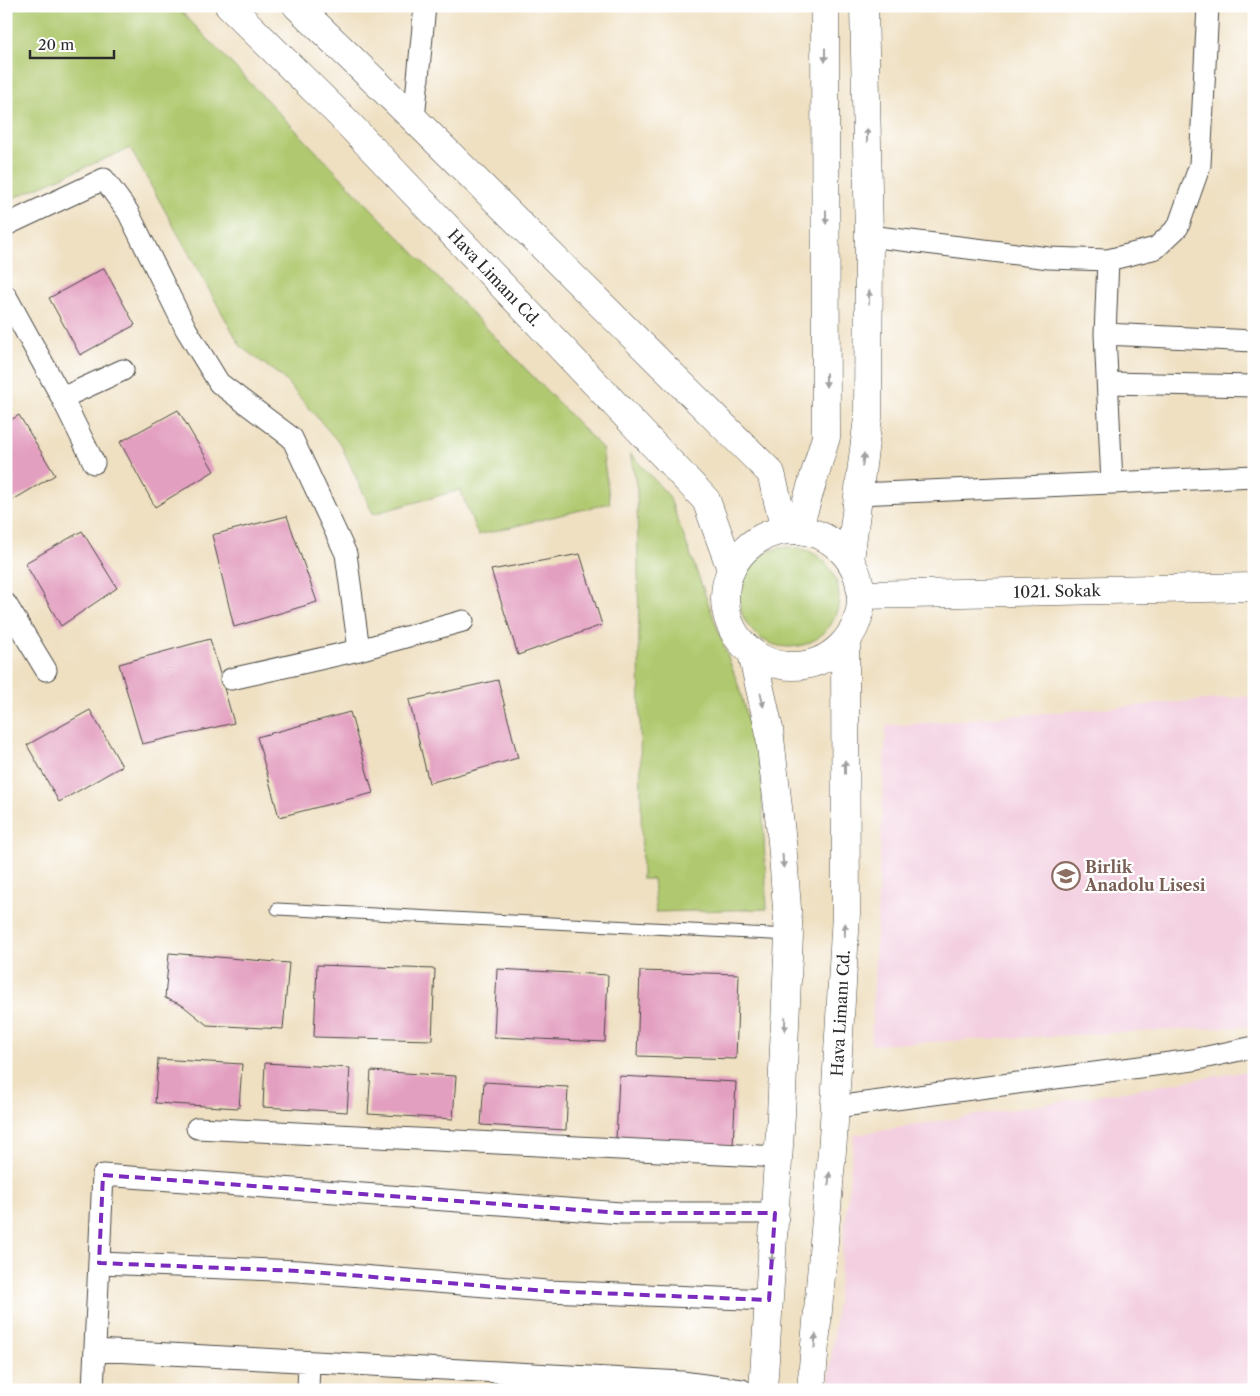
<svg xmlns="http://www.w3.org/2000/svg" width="1260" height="1396" font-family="'Libre Caslon Text',serif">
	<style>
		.built { fill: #f3cfe0 }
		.green { fill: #b0c96f; stroke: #6e7a4d }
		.building { fill: #e39fc0 }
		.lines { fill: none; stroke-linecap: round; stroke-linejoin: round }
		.lane-casing { stroke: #484642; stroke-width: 13 }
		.street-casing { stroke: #484642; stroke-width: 23 }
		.secondary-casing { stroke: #484642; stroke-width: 29 }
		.lane { stroke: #fff; stroke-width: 11 }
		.street { stroke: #fff; stroke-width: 21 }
		.secondary { stroke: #fff; stroke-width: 28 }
		.oneway { fill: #a0a0a0 }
		.marked { fill: none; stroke: #7b2cbf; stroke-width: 4; stroke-dasharray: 10 6; stroke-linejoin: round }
		.labels { text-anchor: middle; stroke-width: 4.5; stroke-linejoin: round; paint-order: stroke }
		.street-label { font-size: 16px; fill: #2b2b2b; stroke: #fff }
		.education-label { font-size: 16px; font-weight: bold; fill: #785e54; stroke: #fff; text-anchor: start }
	</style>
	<rect width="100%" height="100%" fill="#fff"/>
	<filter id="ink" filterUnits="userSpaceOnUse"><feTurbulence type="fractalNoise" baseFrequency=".02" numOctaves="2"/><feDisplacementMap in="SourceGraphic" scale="10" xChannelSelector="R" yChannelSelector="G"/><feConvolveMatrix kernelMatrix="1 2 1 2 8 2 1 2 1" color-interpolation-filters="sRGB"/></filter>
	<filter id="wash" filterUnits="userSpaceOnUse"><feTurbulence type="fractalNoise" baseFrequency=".0096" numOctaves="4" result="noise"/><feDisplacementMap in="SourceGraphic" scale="20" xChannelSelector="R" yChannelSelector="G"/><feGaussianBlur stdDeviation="1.12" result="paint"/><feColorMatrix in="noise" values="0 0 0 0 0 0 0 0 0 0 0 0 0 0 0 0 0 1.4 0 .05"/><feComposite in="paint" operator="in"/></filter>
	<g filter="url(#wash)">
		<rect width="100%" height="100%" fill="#efe0c2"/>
		<path class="built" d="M1254,696V1026L871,1045L886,726Z
			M1254,1070V1390H828L854,1135Z"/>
		<path class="green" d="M6,6H176L602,448L610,503L478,535L460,490L373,514L341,445L282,377L241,347L130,148L6,201Z
			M630,453L669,496L739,687L761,770L767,909L656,912L653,879H642L637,490Z
			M739 597a50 50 0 1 1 100 0a50 50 0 1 1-100 0Z"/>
		<g id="blocks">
			<path class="building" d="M104,268L135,325L80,355L49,298Z
				M178,410L214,471L155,507L120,442Z
				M19,415L55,475L6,504V423Z
				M287,516L317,602L234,627L212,535Z
				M82,531L117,588L61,626L25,563Z
				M580,554L602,625L518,655L491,570Z
				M210,639L234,723L142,744L119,664Z
				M498,680L518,758L429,783L409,700Z
				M90,710L122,766L59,802L27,745Z
				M350,712L373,793L279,817L257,737Z
				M169,953L289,963L283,1029L207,1025L182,1005L165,998Z
				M317,965L435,969L432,1040L314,1037Z
				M497,969L608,975L605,1042L494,1037Z
				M640,971L739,974L736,1059L637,1056Z
				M158,1059L242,1064L239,1108L155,1103Z
				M265,1063L350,1068L347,1112L263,1107Z
				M371,1071L456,1076L453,1119L368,1114Z
				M619,1076L736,1082L733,1146L616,1141Z
				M484,1082L568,1087L566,1130L481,1125Z"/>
		</g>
	</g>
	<g filter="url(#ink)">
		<use href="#blocks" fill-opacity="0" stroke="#484642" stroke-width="1"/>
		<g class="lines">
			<defs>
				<path id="lane" d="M277,909L789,935"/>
				<path id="street" d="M414,119L425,6
					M6,225L104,179L128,212L186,329L219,383L292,438L346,554L359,650L231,679
					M869,236L1049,258L1108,260L1156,248L1178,227L1200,165L1208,6
					M6,296L62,398L94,463
					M1105,334L1108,260
					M1108,383L1254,386
					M62,398L123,370
					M1112,483L1254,476
					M858,494L1112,483L1105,334L1254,341
					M6,604L46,670
					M359,650L463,621
					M835,1107L1193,1060L1254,1047
					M197,1128L778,1157
					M99,1263L299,1271L547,1291L769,1300
					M95,1350L682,1382L742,1390
					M93,1390L103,1175L621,1213H775
					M308,1390L309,1363"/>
				<g id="secondary">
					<path id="s1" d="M229,6L344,119L706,500L731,569"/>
					<path d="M297,6L414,119L771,473L785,530"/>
					<path d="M798,530L826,437L825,6"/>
					<circle cx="793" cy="598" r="68"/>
					<path d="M850,560L868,418L869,236L864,6"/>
					<path id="s2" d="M861,595L1254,587"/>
					<path d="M752,653L769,729L782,842L789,935L781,1115L763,1390"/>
					<path id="s3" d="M811,1390L833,1139L846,914L845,651L849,637"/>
				</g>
			</defs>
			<use href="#lane" class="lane-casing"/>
			<use href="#street" class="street-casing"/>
			<use href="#secondary" class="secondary-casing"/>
			<use href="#lane" class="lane"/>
			<use href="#street" class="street"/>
			<use href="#secondary" class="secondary"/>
		</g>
		<defs><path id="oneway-solid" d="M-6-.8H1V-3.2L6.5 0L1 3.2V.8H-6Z" transform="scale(1.25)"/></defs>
		<g class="oneway">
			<use href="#oneway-solid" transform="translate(825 55) rotate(90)"/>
			<use href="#oneway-solid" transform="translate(867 135) rotate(-91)"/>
			<use href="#oneway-solid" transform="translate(826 217) rotate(90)"/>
			<use href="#oneway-solid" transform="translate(869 297) rotate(-90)"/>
			<use href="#oneway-solid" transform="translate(826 380) rotate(90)"/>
			<use href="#oneway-solid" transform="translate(863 460) rotate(-82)"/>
			<use href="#oneway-solid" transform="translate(762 700) rotate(78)"/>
			<use href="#oneway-solid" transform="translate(845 767) rotate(-90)"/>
			<use href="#oneway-solid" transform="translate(783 861) rotate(86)"/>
			<use href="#oneway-solid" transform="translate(845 930) rotate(-87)"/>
			<use href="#oneway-solid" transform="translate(785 1024) rotate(92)"/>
			<use href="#oneway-solid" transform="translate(829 1179) rotate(-85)"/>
			<use href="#oneway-solid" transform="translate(772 1256) rotate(94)"/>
			<use href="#oneway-solid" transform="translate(815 1341) rotate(-85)"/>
		</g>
	</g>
	<path class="marked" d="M103,1175L621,1213H775L769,1300L547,1291L299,1271L99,1263Z"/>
	<defs>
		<symbol id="school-ring" viewBox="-11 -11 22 22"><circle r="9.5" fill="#fff" stroke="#8d6e63" stroke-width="1.5"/><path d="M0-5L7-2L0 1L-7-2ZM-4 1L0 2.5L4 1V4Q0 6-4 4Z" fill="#8d6e63"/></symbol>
	</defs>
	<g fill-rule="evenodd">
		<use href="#school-ring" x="1050" y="860" width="32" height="32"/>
	</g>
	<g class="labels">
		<g class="street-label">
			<text dy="6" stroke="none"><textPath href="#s1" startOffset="380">Hava Limanı Cd.</textPath></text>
			<text dy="6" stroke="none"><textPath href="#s2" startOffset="196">1021. Sokak</textPath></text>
			<text dy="6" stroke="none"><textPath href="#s3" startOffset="378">Hava Limanı Cd.</textPath></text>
		</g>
		<g class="education-label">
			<text x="1085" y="873">Birlik<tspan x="1085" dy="18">Anadolu Lisesi</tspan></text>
		</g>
	</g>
	<rect width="1260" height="1396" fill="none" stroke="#fff" stroke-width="25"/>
	<path d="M30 50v8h84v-8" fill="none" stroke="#2b2b2b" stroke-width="2.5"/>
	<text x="38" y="50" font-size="15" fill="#2b2b2b" stroke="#ffffff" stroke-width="4" paint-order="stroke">20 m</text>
</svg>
